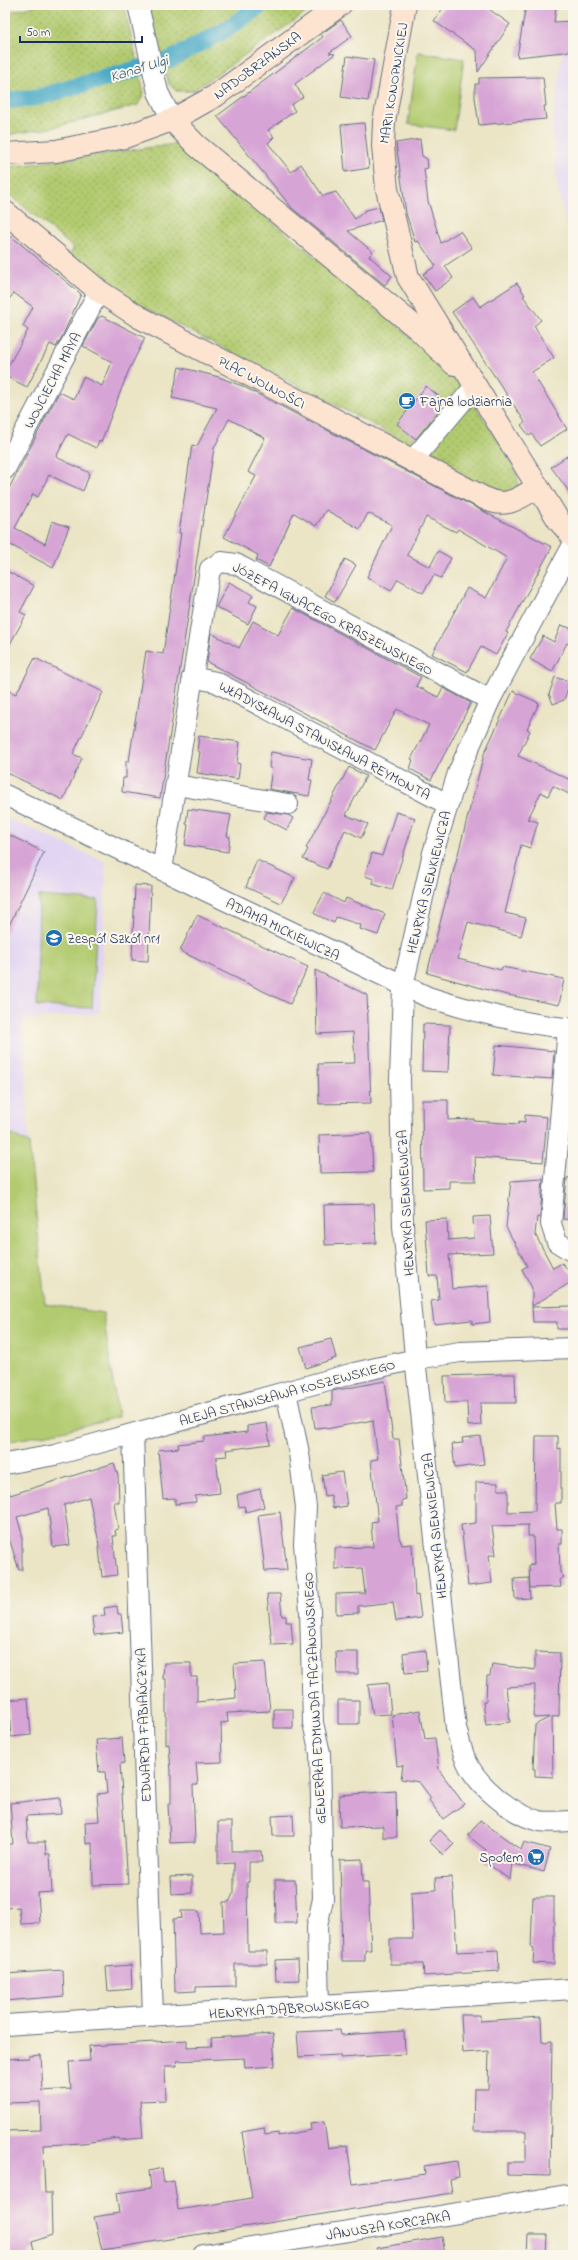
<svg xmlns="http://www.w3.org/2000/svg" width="578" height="2260" font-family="'Indie Flower',sans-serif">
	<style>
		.built { fill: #e2d4f3 }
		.green { fill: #b2cb70; stroke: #667d67 }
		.park { fill: url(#park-dots); stroke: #667d67 }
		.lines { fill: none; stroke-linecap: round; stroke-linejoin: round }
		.canal { stroke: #46a9c6; stroke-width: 17 }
		.building { fill: #d7a4d6 }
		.street-casing { stroke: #646f82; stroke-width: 22 }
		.secondary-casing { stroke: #646f82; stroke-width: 24 }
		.street { stroke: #fff; stroke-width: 20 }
		.secondary { stroke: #fde4d1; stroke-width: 22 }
		.labels { text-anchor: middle; stroke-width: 4; stroke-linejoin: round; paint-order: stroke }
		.street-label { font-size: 14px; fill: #1b2f5e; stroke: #fbf7ec }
		.poi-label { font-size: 14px; fill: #1b2f5e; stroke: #fbf7ec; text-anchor: start }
		.water-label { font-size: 15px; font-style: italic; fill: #2a5a82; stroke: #fbf7ec }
	</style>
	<defs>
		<pattern id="park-dots" width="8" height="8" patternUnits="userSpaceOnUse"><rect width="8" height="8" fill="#b2cb70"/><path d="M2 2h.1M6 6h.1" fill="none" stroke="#90a55f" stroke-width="1.8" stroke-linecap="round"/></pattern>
	</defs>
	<rect width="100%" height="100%" fill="#fbf7ec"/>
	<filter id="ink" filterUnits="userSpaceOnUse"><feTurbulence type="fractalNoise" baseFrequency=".025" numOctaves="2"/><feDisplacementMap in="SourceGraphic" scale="8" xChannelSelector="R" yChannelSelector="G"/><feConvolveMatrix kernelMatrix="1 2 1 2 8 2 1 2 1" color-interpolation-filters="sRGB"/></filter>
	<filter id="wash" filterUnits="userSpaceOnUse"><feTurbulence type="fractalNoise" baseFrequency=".012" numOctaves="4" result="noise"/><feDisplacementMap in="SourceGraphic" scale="16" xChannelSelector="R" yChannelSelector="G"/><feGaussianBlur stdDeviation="0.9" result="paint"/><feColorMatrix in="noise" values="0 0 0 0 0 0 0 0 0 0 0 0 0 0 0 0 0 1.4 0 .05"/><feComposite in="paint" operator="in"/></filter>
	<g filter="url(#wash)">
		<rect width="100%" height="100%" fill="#ebe5c6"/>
		<path class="built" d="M569,5H573V250L558,192L552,129Z
			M5,817L106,862L100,1013L23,1020L29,1143L5,1131Z"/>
		<path class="green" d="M418,52L464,59L454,130L408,124Z
			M39,896L98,900L92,1008L37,1006Z
			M5,1131L29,1143L45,1304L103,1313L118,1417L58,1432L5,1442Z"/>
		<path class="park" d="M39,5H124L144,93L138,105L51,128L5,135V13Z
			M148,5H317L193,91H176L169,84L151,23Z
			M175,144L189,152L454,373L511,461L517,475L519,487L498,496L372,424L110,290L68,257L74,248L5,191V168L9,167Z"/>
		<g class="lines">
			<path class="canal" d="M5,101L39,97L171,59L227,29L261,5"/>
		</g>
		<g id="blocks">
			<path class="building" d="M445,5H483L510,24L478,72L477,51L434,21Z
				M526,5L556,8L554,22L573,21V51L517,57Z
				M341,20L352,36L329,53L335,54L295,84L303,97L291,105L295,111L268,130L274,137L268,143L291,172L301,164L323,196L336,192L355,219L366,210L379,207L382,220L348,231L373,252L369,256L392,276L385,285L292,208L217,116L323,37L321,34Z
				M347,56L374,60L368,101L341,97Z
				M543,77L546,106H544L546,119L479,125L475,98V84H479V78Z
				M364,123L369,168L345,172L341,125Z
				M420,139L422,156L427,159L428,168L424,169L428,201L441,243L460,231L472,248L445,266L453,278L435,291L423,274L436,266L418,241L415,242L406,213L396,143Z
				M5,231L81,294L63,335L56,347L50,344L27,387L5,376V372L28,330L23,326L33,307L14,293L5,304Z
				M517,283L525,295L523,296L541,320L534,326L554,358L532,372L567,429L540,446L532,434L529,436L521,425L525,422L452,312L473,297L480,307Z
				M102,316L145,338L128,372L101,442L99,441L96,448L68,434L56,457L90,473L83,491L49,475L38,497L33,494L15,528L45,544L52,521L69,527L53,568L7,543L5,548V496L59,392L74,399L83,377L102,386L112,362L83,346L98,318Z
				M179,367L219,377L242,386L552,547L506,632L508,633L496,655L481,647L467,672L432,654L467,588L486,598L507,558L458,529L456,532L426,517L407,555L430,567L438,551L451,558L441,578L434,575L423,593L398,579L391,591L367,577L392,525L368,513L360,529L326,510L316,526L294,513L269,567L256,560L258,555L224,537L256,476L248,472L265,438L229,419L214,448L160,798L122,792L123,778H126V761H129L146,651L163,654L181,533H179L192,445L197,446L217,408L172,398Z
				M426,386L446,402L416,439L397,424Z
				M573,452V497L551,467Z
				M345,559L356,565L335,602L325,596Z
				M5,570L34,586L20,612L26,615L5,653Z
				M229,582L253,595L249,602L257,606L248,624L216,607Z
				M293,608L421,677L416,686L438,697L443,688L471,703L431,780L410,769L413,760L411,759L429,725L397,709L375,750L207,662L211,633L239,648L253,621L278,635Z
				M561,625L573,629V645L567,643L552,672L530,659L543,636L554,642Z
				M35,658L103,692L73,754L82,758L63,800L5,772V689L16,694Z
				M555,677L570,682L564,700L553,704L549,694Z
				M513,691L539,703L527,729L530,731L518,756L573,781V796L553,786L548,796L541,792L528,819L538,822L530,848L521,845L505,913L526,918L521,936L468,922L458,959L501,970L502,967L564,979L559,1005L503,994L427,973L484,754Z
				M199,736L240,742L237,763L240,764L238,779L197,773L200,752L197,751Z
				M271,752L312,759L309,780H312L309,796L269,789L272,768H269Z
				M349,767L366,776L346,815L368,824L361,838L345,830L327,869L303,859L308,849L306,848Z
				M188,809L231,815L227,836L230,837L228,852L185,845L188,825L186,824Z
				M267,812L288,815L293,818L287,830L264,818Z
				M396,812L415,818L392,890L373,884L374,879L365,876L372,853L382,856Z
				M5,833L44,852L5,934Z
				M257,860L295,878L281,903L246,887Z
				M135,885L151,886L148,961L132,960Z
				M324,893L344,903L346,898L385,914L378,935L360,929L361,925L336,917L334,923L317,915L314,912Z
				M197,915L308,967L290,1004L180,951Z
				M315,970L367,995L371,1103L319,1104L318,1064L355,1063L353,1032L317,1034Z
				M423,1024L450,1025L448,1072L422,1071Z
				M496,1045L554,1051L552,1079L493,1075Z
				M422,1100H448V1120L474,1119V1121L519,1124V1121L525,1122V1115L547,1117L543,1162L475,1157L476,1181H449V1188L423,1189Z
				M371,1133L373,1172L320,1173L319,1135Z
				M573,1177V1220L563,1219L567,1178Z
				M543,1179L540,1218L537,1217L535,1234L553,1268L562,1263L573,1276V1281L532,1306V1288L522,1269L527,1266L506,1227L511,1181Z
				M374,1204L376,1243L325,1245L324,1205Z
				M490,1216L493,1253L449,1255L452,1289L488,1286L490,1322L472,1324V1320L434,1324L431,1301L439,1300L437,1276H429L425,1220L447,1219L448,1240L474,1238L473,1217Z
				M573,1306V1322H570V1329H557V1322H533L532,1307Z
				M331,1339L336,1358L306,1368L300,1347Z
				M502,1374H515L516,1403H480L481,1425L468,1426L467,1402L445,1403L444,1376Z
				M385,1381L393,1439H399L406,1499L402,1500V1506L396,1507L399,1537L402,1545L412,1544L415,1596L418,1595L421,1618L396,1621L393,1602L358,1606V1613L336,1614V1594L365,1593L362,1568L335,1569V1548L373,1547L371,1522L378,1521L371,1460L378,1459L373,1420L326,1429V1427L315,1428L312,1407L332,1405V1391Z
				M267,1423L270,1444L226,1450L227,1456L216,1457L220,1493L195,1496L196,1502L175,1504V1498L163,1499L158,1450L179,1448L178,1444L204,1441V1437L247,1432V1426Z
				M480,1436L484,1464L455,1468L452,1444L463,1443L462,1438Z
				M536,1436H558V1449L561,1448V1503H555L557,1529H562V1544H559L560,1573L564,1577L560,1580L561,1587L530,1588L529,1565L534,1564L533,1536H528V1525L492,1526L496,1555H489L492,1583L468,1586L461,1525L476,1523V1482L498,1483V1490H508V1512L535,1511Z
				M114,1463L118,1475L119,1502H114L118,1529L115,1530L116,1536H113L117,1575L102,1577L98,1538L89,1497L64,1505L70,1545L53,1547L48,1508L17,1517L22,1534V1570H19L5,1525V1489L8,1488L10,1495Z
				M342,1472L347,1506L333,1508L331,1495L325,1496L322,1475Z
				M260,1489L264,1507L246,1512L244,1506L239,1507L237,1495Z
				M280,1512L287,1570L265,1571L258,1515Z
				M529,1578L530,1598L515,1599L514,1579Z
				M267,1594H280L282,1616H286V1622H291L293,1644L272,1645Z
				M117,1606L118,1614H121L123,1632L94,1635L92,1617L105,1616L104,1608Z
				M425,1650L427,1671L405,1673L403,1653Z
				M336,1652H358V1674H337Z
				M535,1652L560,1653L559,1716L552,1717L553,1777L535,1776V1769H533L535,1725L550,1717L534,1718L535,1685L506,1687L510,1722L486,1725L483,1702H486L487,1676H490L492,1664L535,1670Z
				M265,1662L270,1711L227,1713L228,1722L221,1723L222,1762L196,1763L198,1785H193L195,1842L170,1843L168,1804L171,1803V1773L169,1744L166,1745V1679H163L164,1663H191V1677H197V1702L236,1698L234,1664Z
				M388,1683L391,1714L373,1715L368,1685Z
				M28,1698L31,1735L11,1737L8,1700Z
				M338,1700H359V1724H338Z
				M274,1709H293V1728H274Z
				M420,1710L425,1739L435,1738L439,1770L464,1804L443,1819L429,1800L431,1798L419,1782L401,1779L403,1765L397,1766L392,1715Z
				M122,1738L124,1763L120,1764L128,1884L93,1885L92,1843L86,1844L85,1822L99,1821L97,1794L107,1793L105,1772H99L96,1740Z
				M396,1791L397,1837H383V1826L340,1827L339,1795Z
				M60,1798L61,1814L26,1816L28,1842H45L46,1854H50L52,1892L38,1893L40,1923L21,1924L19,1907L5,1908V1844H13L10,1803Z
				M293,1815L294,1836H273L272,1816Z
				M480,1820L521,1850L524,1842L550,1849L544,1872L512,1863L510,1880L480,1858L486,1850L468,1836Z
				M218,1822H232V1851H261L262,1862H249V1882H247L248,1951H267V1964H235V1986L196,1987V1991L175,1992L173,1919L182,1918L181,1911H199L200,1933L224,1932L223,1902H229L234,1892V1863L218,1864Z
				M440,1830L454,1844L443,1855L429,1841Z
				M362,1859L363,1882H368L371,1950H365V1961H342L340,1860Z
				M192,1876V1893L172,1894L171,1877Z
				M452,1877L457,1952L498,1950L499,1971L424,1976L423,1964H390V1939H413L411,1892L436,1890L435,1878Z
				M275,1880H295L297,1923H276Z
				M533,1897H554V1964L533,1963L534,1949L531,1948Z
				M298,1959L299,1980L276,1981L275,1960Z
				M131,1965L132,1989L108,1991L106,1967Z
				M63,1970L64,1996L5,2001V1974Z
				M461,2015H480V2021L541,2017L542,2042L552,2041L550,2176L507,2175V2162H526V2131H473L474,2089H488L489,2051L463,2053Z
				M340,2030L341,2035L404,2031L405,2054L340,2058V2055L299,2057L297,2032Z
				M273,2034L275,2066L245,2068L244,2058L176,2061L177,2066H165L166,2100L140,2101L143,2138L120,2140L119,2138L83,2143L43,2145L45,2193H51L52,2235L32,2242L34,2250L29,2252L30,2255H7L5,2247V2131L41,2130L40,2102L5,2103V2059L29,2058V2056L41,2055L43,2091L71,2089L69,2062L90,2061L89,2046L187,2040V2047L212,2046L211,2038Z
				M324,2122L328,2148L347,2145L353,2184L425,2174L424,2166L457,2161L459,2177L450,2179L452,2193L102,2250L94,2217L119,2213L116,2193L151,2188L149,2171L162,2168L164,2183L174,2181L178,2210L252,2198L242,2132L264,2128L265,2135L278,2133V2136L311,2130L310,2124Z
				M528,2235H547L546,2255H527Z
				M442,2237L445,2255H378L377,2248Z"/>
		</g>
	</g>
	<g filter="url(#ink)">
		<use href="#blocks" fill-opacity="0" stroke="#646f82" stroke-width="1"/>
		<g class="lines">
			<defs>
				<path id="street" d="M138,5L158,92L172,120
					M412,461L476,385
					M5,469L99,291
					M573,545L490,700L458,773L433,853L403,986L400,1080L403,1226L416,1367L456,1728C459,1738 461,1750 466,1760C476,1785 513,1815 539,1821C550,1823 562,1821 573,1821
					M192,677L216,682L447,804
					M176,785L288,804
					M5,795L428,997C474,1012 524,1024 573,1029
					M162,870L210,569L221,562L236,564L490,700
					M568,1028L551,1224L557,1242L573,1252
					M286,1392L299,1453L306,1507L304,1544L310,1611L313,1723L320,1753L323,1899L317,1926L319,2006
					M133,1434L153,2016
					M5,1464L55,1455L354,1373L416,1359L460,1352L573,1348
					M5,2025L573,1989
					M203,2255L573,2194"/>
				<path id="secondary" d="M405,5L384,122L383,146L387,189L408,277L538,487L559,521L573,537
					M172,120L196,145L419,330L454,364
					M5,154L56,151L125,137L172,120L215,96L340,5
					M5,212L99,291L139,317L482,497C506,510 517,499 538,487"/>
			</defs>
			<use href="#street" class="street-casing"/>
			<use href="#secondary" class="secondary-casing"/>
			<use href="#street" class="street"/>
			<use href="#secondary" class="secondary"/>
		</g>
	</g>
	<defs>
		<symbol id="cafe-disc" viewBox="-11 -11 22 22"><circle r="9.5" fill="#1f6fb2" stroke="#fbf7ec"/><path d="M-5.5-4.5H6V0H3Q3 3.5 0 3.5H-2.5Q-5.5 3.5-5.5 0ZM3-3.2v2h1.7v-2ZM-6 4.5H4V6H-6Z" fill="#fff"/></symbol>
		<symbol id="school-disc" viewBox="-11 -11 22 22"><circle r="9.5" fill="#1f6fb2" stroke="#fbf7ec"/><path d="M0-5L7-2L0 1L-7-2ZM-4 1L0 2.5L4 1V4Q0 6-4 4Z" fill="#fff"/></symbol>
		<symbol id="supermarket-disc" viewBox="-11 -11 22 22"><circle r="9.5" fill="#1f6fb2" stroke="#fbf7ec"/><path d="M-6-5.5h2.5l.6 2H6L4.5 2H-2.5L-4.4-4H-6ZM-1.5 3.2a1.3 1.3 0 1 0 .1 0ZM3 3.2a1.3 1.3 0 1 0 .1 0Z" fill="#fff"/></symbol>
	</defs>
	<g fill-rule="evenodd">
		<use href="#cafe-disc" x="397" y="391" width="20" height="20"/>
		<use href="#school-disc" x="44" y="928" width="20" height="20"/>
		<use href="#supermarket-disc" x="526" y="1847" width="20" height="20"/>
	</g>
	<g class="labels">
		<g class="street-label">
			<text transform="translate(257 65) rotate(-36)" y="5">NADOBRZAŃSKA</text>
			<text transform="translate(393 83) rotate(-81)" y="5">MARII KONOPNICKIEJ</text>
			<text transform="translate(52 380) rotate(-62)" y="5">WOJCIECHA MAYA</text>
			<text transform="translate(262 382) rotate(28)" y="5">PLAC WOLNOŚCI</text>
			<text transform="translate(333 618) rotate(28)" y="5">JÓZEFA IGNACEGO KRASZEWSKIEGO</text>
			<text transform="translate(325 740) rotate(28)" y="5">WŁADYSŁAWA STANISŁAWA REYMONTA</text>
			<text transform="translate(428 882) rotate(-76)" y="5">HENRYKA SIENKIEWICZA</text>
			<text transform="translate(283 929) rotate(26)" y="5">ADAMA MICKIEWICZA</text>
			<text transform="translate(405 1203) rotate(-93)" y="5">HENRYKA SIENKIEWICZA</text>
			<text transform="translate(287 1392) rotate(-15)" y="5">ALEJA STANISŁAWA KOSZEWSKIEGO</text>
			<text transform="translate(434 1526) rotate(-96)" y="5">HENRYKA SIENKIEWICZA</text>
			<text transform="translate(314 1698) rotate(-93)" y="5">GENERAŁA EDMUNDA TACZANOWSKIEGO</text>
			<text transform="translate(143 1725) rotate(-92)" y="5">EDWARDA FABIAŃCZYKA</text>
			<text transform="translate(289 2008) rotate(-4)" y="5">HENRYKA DĄBROWSKIEGO</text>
			<text transform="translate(388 2225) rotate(-9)" y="5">JANUSZA KORCZAKA</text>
		</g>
		<g class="poi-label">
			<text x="420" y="406">Fajna lodziarnia</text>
			<text x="67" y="943">Zespół Szkół nr1</text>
			<text x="523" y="1862" text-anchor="end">Społem</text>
		</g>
		<g class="water-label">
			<text transform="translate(139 68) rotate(-17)" y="5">Kanał Ulgi</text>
		</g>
	</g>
	<rect width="578" height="2260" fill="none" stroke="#fbf7ec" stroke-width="20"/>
	<path d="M20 36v6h122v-6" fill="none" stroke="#1b2f5e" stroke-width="2"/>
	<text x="26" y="36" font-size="12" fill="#1b2f5e" stroke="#fbf7ec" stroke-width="3" paint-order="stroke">50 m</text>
</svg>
